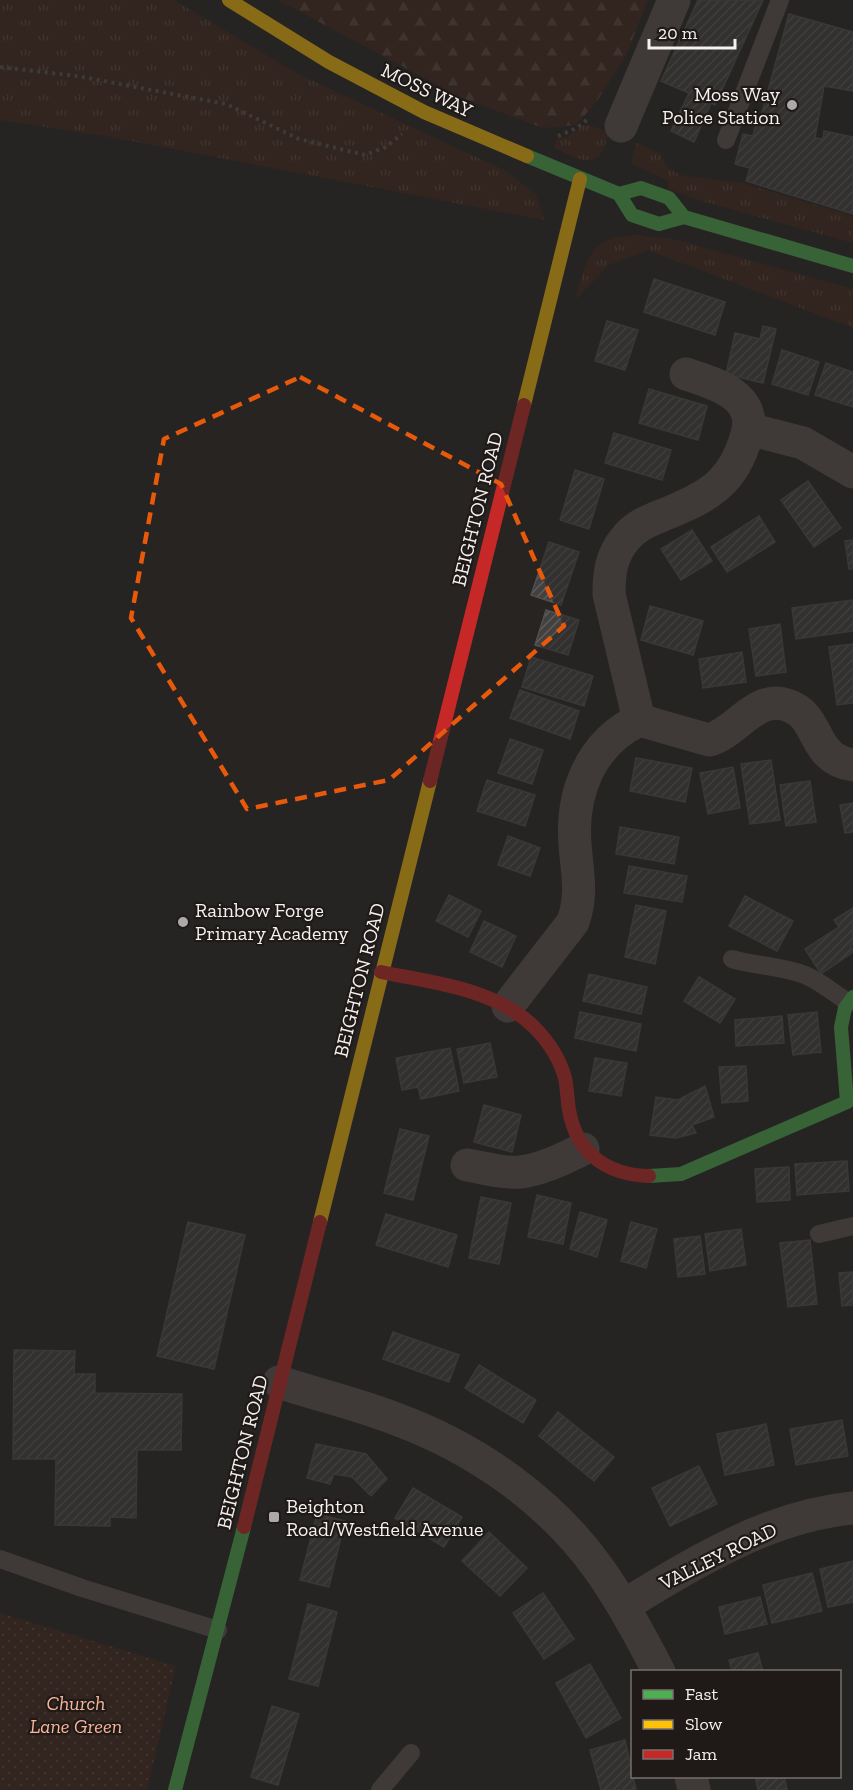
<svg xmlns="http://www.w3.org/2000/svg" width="853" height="1790" font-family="'Zilla Slab',serif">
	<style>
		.grass { fill: url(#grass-tufts) }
		.forest { fill: url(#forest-firs) }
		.park { fill: url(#park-dots) }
		.building { fill: url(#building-hatch); stroke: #50504e; stroke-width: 1.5 }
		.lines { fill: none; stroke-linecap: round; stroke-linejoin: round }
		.path { stroke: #595451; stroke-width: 4; stroke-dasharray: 3 4.5; stroke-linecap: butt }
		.lane { stroke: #5d5551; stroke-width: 18 }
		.street { stroke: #5d5551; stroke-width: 33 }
		.fast { stroke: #4caf50; stroke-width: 14 }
		.slow { stroke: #ffc107; stroke-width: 14 }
		.jam { stroke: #c62828; stroke-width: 14 }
		.marked { fill: none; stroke: #e8590c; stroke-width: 4.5; stroke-dasharray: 12 8; stroke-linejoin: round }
		.poi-dot { fill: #ada9a8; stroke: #1f1a18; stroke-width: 2 }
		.labels { text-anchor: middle; stroke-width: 4.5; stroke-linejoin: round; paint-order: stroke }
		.street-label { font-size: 20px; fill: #f5f1f0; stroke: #1f1a18 }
		.poi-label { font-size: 20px; fill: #f5f1f0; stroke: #1f1a18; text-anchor: start }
		.park-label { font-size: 20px; font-style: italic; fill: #fbb69a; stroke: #1f1a18 }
	</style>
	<defs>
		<pattern id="grass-tufts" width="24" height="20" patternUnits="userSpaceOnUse" patternTransform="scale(1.5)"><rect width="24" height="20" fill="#40251a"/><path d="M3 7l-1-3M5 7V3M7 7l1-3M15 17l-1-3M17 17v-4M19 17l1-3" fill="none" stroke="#5c453c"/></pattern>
		<pattern id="forest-firs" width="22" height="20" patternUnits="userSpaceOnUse" patternTransform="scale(1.5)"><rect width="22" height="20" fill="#40251a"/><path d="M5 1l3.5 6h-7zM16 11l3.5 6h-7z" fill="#5c453c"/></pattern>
		<pattern id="park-dots" width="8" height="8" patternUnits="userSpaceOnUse" patternTransform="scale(1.5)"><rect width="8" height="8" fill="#40251a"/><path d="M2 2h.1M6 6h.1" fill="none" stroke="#5c453c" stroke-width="1.8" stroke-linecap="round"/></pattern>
		<pattern id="building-hatch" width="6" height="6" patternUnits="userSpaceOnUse" patternTransform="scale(1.5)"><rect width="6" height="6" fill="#424140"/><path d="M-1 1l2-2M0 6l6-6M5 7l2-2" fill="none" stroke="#5e5d5c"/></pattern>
	</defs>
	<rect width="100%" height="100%" fill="#272422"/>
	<path class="grass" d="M0,0H174L296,73L504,170L536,194L544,220L111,137L0,120Z
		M586,124L610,133C606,140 604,150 599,156C589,168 564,152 553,147L558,138L567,137Z
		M636,143L660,153L667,167L680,175L742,183L853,216V243L702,201L668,189L669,181L632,164V157Z
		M637,235L673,239L853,289V328L648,250L609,265L576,299C581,278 586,250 608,240C616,236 628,236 637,235Z"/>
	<path class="forest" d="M278,0H648L626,55L597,101L576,125L543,128L460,97Z"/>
	<path class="park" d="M0,1613L176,1666L147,1790H0Z"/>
	<path class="building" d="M698,0H763L715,105L711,103L694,142L671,131L689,93L661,81Z
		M789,14L853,32V91L824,86L815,138L823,139L824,131L853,137V214L746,181L750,168L735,164L743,134L753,136L757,119L760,120Z
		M654,279L725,302L715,335L644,312Z
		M607,321L638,330L625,370L595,361Z
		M763,326L776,329L763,383L726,374L735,333L760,339Z
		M782,350L819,362L808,395L772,384Z
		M826,363L853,372V407L815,395Z
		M649,389L707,406L698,440L639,423Z
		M614,433L671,450L662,480L605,463Z
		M575,470L604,479L589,529L560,520Z
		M808,481L841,528L814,547L781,500Z
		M759,516L775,542L727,572L711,547Z
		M692,530L712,561L681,580L661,549Z
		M853,540V569H849L845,541Z
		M549,542L579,552L561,605L531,595Z
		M853,600V631L796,639L792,608Z
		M650,606L703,621L693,655L641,640Z
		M546,610L579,620L568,655L535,645Z
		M780,624L786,672L756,676L749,629Z
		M853,644V703L837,705L829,647Z
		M742,652L746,682L703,688L699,659Z
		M531,657L593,676L584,706L522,687Z
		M520,690L579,711L570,739L510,718Z
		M510,739L543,750L532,784L498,773Z
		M636,758L692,768L685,802L630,791Z
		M771,760L780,820L750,824L741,764Z
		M733,767L740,808L708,814L700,773Z
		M487,780L535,795L525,826L477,811Z
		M810,781L816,822L786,826L780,785Z
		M853,803V832L845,833L840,805Z
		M620,827L679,837L674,864L616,854Z
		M508,836L540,848L530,876L498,865Z
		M629,866L687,876L682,902L624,893Z
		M449,895L481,911L468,937L436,921Z
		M745,896L793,921L777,951L729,926Z
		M636,905L666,911L655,964L625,957Z
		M853,908V944L851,945L853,952L821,974L805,949L839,927L834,920Z
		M484,921L516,936L502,967L470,952Z
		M589,974L647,987L641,1014L583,1001Z
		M699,977L735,999L720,1023L684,1001Z
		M580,1012L641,1024L636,1051L575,1038Z
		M817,1012L821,1052L793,1055L788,1015Z
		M782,1016L784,1043L736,1046L735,1020Z
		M490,1043L497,1077L464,1083L457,1049Z
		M450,1048L459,1091L421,1099L418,1087L402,1090L396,1058Z
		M595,1058L627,1063L621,1096L589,1091Z
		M746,1066L748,1101L722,1103L719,1067Z
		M705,1086L714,1117L692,1125L696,1133L676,1138L650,1135L656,1097L678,1100Z
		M484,1105L521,1115L512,1152L474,1142Z
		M400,1129L429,1136L413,1200L384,1193Z
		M847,1161L849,1191L797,1195L795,1164Z
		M789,1167L790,1200L757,1202L755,1169Z
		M537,1195L571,1203L563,1244L528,1237Z
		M481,1197L511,1203L499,1264L469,1258Z
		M580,1212L607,1220L597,1257L570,1249Z
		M386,1214L457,1235L448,1267L376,1245Z
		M188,1222L245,1235L214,1369L157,1356Z
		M631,1222L657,1229L646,1268L621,1261Z
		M741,1229L746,1265L710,1271L705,1234Z
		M700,1236L705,1274L678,1277L674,1239Z
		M810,1240L817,1304L788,1307L780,1243Z
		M853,1272V1305L842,1306L839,1273Z
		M393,1332L459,1355L449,1382L383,1359Z
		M14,1350L75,1351L74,1374H95V1393L182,1394L181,1450H137L136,1518L110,1517V1526L55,1525L56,1459H13Z
		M479,1365L536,1400L523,1423L465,1388Z
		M558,1412L614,1457L594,1481L539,1436Z
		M842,1420L848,1456L796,1465L790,1429Z
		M766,1424L774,1465L725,1475L717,1434Z
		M316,1444L366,1454L387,1479L371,1496L352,1477L334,1474L330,1484L307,1478Z
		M699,1466L717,1504L670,1526L652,1488Z
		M413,1488L462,1517L444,1547L395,1518Z
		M317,1514L345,1521L329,1587L300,1580Z
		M489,1532L527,1568L500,1596L462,1561Z
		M853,1561V1602L828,1607L820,1569Z
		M812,1573L822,1611L772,1623L763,1585Z
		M543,1593L574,1639L544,1659L513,1613Z
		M760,1597L767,1624L725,1634L719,1607Z
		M308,1604L337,1612L318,1686L289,1679Z
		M758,1653L763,1672H732L729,1660Z
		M590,1664L621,1718L586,1738L556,1683Z
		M272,1706L299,1714L278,1785L251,1777Z
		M625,1740L636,1790H601L590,1750Z
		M755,1776H784L787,1790H758Z"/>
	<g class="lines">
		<path class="path" d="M0,67L77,76L226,104L299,139L365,155L386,147L402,134
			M558,136L577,128L588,119"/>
		<path class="lane" d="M726,140L780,0
			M732,959C756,966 782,966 805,975C820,981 835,994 849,1003
			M819,1234L853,1226
			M0,1559L82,1588L218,1630
			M380,1790L411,1753"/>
		<path class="street" d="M621,126L674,0
			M748,429L803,443L853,472
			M639,720L609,594C609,573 611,556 625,539C635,526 648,521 663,515C708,497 734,483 747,434C758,395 713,383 686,374
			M508,1006L573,922C583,893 577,873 575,844C571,792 591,743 639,720L709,740C736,733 756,694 787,705C822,716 810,759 853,765
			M467,1165C486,1168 508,1175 527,1171C547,1167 565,1158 583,1149
			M279,1382C318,1395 358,1404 396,1419C475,1448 550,1500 599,1569C622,1601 641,1637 659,1672
			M623,1606C694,1563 768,1516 853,1508
			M691,1776L694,1790"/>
		<path class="fast" d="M527,156L619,194L641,188L669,198L684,217L853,266
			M619,194L632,215L659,224L684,217
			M649,1176L681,1174L847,1102L841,1027L845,1008L853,997
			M175,1790L244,1527"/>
		<path class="slow" d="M229,0L329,62L424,112L527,156
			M524,405L580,179
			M320,1222L430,781"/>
		<path class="jam" d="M430,781L524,405
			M381,972C433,983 494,988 534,1027C548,1041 560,1060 565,1078C568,1092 567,1106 571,1119C581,1157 611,1175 649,1176
			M244,1527L320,1222"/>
	</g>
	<path d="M0 0H853V1790H0ZM300,377L501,484L564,626L389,780L247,809L131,618L164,439Z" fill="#272422" fill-opacity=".55" fill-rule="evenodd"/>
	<path class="marked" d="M300,377L501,484L564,626L389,780L247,809L131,618L164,439Z"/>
	<g class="poi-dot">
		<circle cx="792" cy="105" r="6"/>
		<circle cx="183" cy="922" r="6"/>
		<rect x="268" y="1511" width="12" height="12" rx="3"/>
	</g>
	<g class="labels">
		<g class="street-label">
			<text transform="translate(427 90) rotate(26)" y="7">MOSS WAY</text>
			<text transform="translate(477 509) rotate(-76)" y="7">BEIGHTON ROAD</text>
			<text transform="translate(359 980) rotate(-76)" y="7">BEIGHTON ROAD</text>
			<text transform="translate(242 1452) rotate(-76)" y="7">BEIGHTON ROAD</text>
			<text transform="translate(718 1556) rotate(-26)" y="7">VALLEY ROAD</text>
		</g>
		<g class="poi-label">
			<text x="780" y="101" text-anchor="end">Moss Way<tspan x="780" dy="23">Police Station</tspan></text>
			<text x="195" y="917">Rainbow Forge<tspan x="195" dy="23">Primary Academy</tspan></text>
			<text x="286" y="1513">Beighton<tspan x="286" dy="23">Road/Westfield Avenue</tspan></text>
		</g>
		<g class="park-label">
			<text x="76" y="1710">Church<tspan x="76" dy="23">Lane Green</tspan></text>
		</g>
	</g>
	<rect x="631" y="1670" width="210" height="108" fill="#1f1a18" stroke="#75706e" stroke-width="1.5"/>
	<rect x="643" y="1690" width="30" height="9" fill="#4caf50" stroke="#75706e" stroke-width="1.5"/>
	<text x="685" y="1700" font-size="18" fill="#f5f1f0">Fast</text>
	<rect x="643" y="1720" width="30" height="9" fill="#ffc107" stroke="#75706e" stroke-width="1.5"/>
	<text x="685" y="1730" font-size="18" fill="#f5f1f0">Slow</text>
	<rect x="643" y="1750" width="30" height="9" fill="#c62828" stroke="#75706e" stroke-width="1.5"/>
	<text x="685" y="1760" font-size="18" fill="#f5f1f0">Jam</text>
	<path d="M649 39v9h86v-9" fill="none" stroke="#f5f1f0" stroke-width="3"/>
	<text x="658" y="39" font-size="18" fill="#f5f1f0" stroke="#1f1a18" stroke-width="4.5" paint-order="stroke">20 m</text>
</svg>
